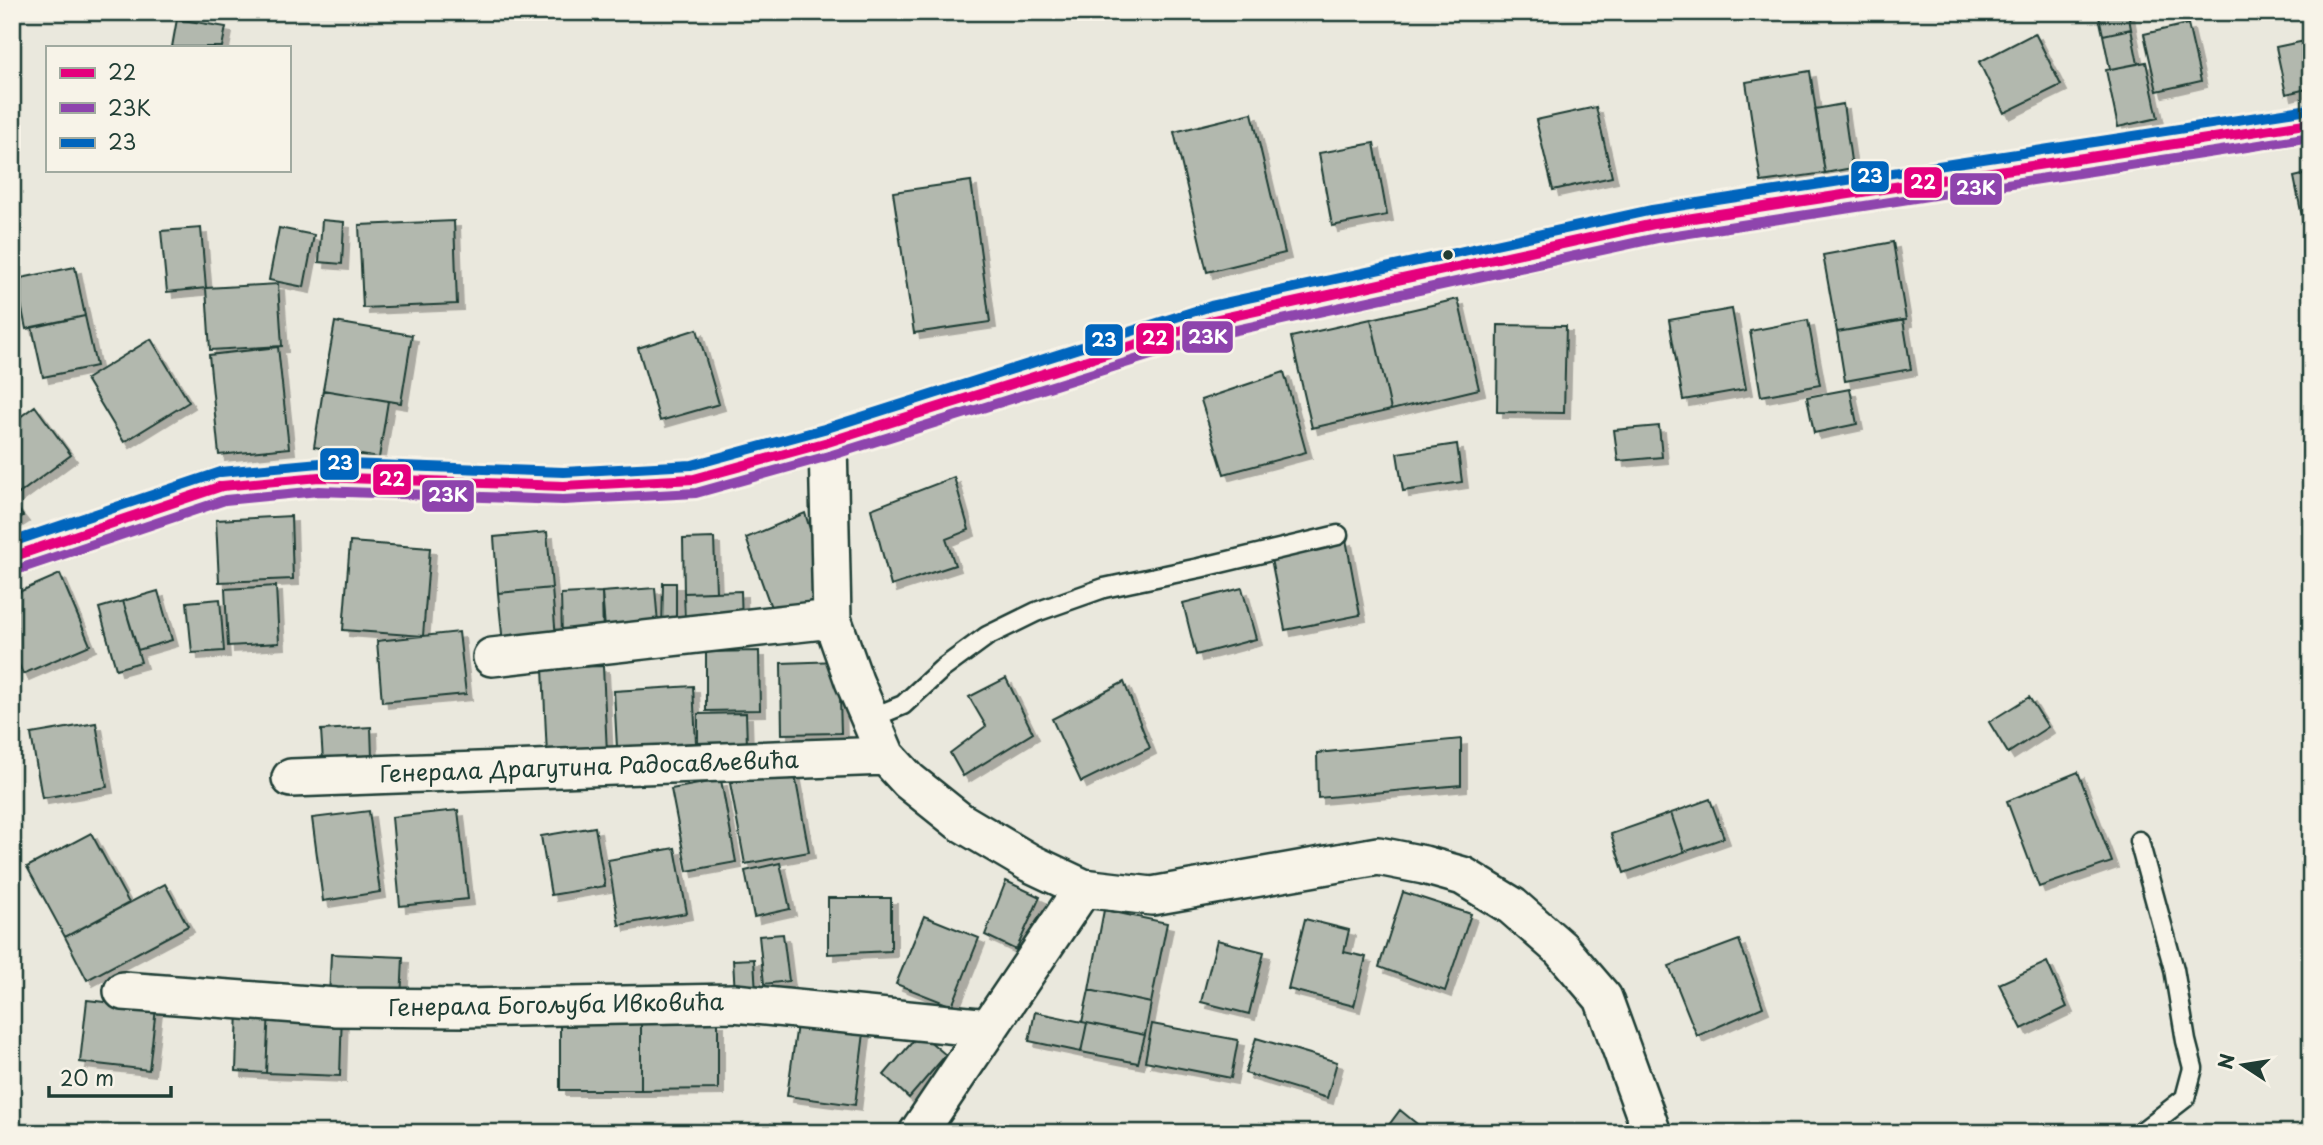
<svg xmlns="http://www.w3.org/2000/svg" width="2323" height="1145" font-family="'Playpen Sans',sans-serif">
	<style>
		.building { fill: #b2b8ae; stroke: #1f3d34; stroke-width: 2; filter: url(#shadow) }
		.lines { fill: none; stroke-linecap: round; stroke-linejoin: round }
		.lane-casing { stroke: #1f3d34; stroke-width: 23 }
		.street-casing { stroke: #1f3d34; stroke-width: 42 }
		.lane { stroke: #f7f3e8; stroke-width: 18 }
		.street { stroke: #f7f3e8; stroke-width: 37 }
		.bus-1-casing { stroke: #f7f3e8; stroke-width: 16 }
		.bus-2-casing { stroke: #f7f3e8; stroke-width: 16 }
		.bus-3-casing { stroke: #f7f3e8; stroke-width: 16 }
		.bus-1 { stroke: #e5007d; stroke-width: 10 }
		.bus-2 { stroke: #8e44ad; stroke-width: 10 }
		.bus-3 { stroke: #0065bd; stroke-width: 10 }
		.bus-dot { fill: #1f3d34; stroke: #f7f3e8; stroke-width: 2.5 }
		.labels { text-anchor: middle; stroke-width: 5; stroke-linejoin: round; paint-order: stroke }
		.street-label { font-size: 23px; fill: #1f3d34; stroke: #f7f3e8 }
		.line-badge { stroke: #f7f3e8; stroke-width: 2.5 }
		.badge-label { font-size: 19px; text-anchor: middle; font-weight: bold; fill: #fff }
	</style>
	<defs>
		<filter id="shadow"><feDropShadow dx="6" dy="6" stdDeviation="0" flood-color="#0004"/></filter>
	</defs>
	<rect width="100%" height="100%" fill="#eae8dd"/>
	<filter id="ink" filterUnits="userSpaceOnUse"><feTurbulence type="fractalNoise" baseFrequency=".0143" numOctaves="2"/><feDisplacementMap in="SourceGraphic" scale="14" xChannelSelector="R" yChannelSelector="G"/><feConvolveMatrix kernelMatrix="1 2 1 2 8 2 1 2 1" color-interpolation-filters="sRGB"/></filter>
	<g filter="url(#ink)">
		<path class="building" d="M2098,12H2128L2131,29L2103,35Z
			M2304,12H2311V47Z
			M177,19L226,27L222,47H172Z
			M2188,24L2201,81L2157,91L2144,34Z
			M2131,29L2138,64L2110,69L2103,35Z
			M2035,33L2061,85L2004,113L1979,62Z
			M2305,41L2311,68V88L2286,94L2276,47Z
			M2146,62L2158,118L2118,127L2106,70Z
			M1810,71L1825,173L1761,182L1746,82Z
			M1843,104L1852,168L1825,173L1815,109Z
			M1596,107L1612,177L1553,190L1536,120Z
			M1252,113L1285,253L1207,272L1174,132Z
			M1374,143L1387,215L1332,226L1319,153Z
			M2311,173V261L2294,177Z
			M971,181L990,322L914,333L893,192Z
			M322,220L344,222L342,264L319,262Z
			M454,221L457,304L363,308L359,225Z
			M201,228L206,288L167,292L161,231Z
			M279,228L314,235L304,287L269,280Z
			M1893,242L1906,320L1837,332L1823,255Z
			M75,267L85,316L26,329L16,279Z
			M278,284L282,346L210,350L206,288Z
			M1458,299L1479,389L1391,410L1371,319Z
			M1732,309L1746,389L1683,400L1669,320Z
			M85,316L96,366L43,377L32,327Z
			M1371,319L1391,410L1312,428L1291,337Z
			M1808,320L1820,385L1761,396L1750,331Z
			M1903,320L1911,369L1845,381L1837,332Z
			M335,322L412,335L401,403L323,390Z
			M1498,325L1566,326L1564,413L1497,412Z
			M697,329L719,404L660,421L638,348Z
			M151,339L189,402L124,442L86,379Z
			M278,347L289,448L219,455L209,355Z
			M1284,372L1306,452L1224,474L1201,400Z
			M1850,389L1857,424L1814,433L1807,397Z
			M323,390L388,401L379,458L314,447Z
			M35,406L71,455L12,499V423Z
			M1659,426L1662,457L1618,461L1614,430Z
			M1457,444L1462,482L1403,491L1397,453Z
			M954,477L969,530L946,539L955,565L891,586L871,509Z
			M12,502L23,516L12,523Z
			M805,513L830,595L773,613L746,538Z
			M291,516L293,579L219,582L216,520Z
			M547,532L552,588L498,593L494,537Z
			M714,538L716,592L684,593L683,539Z
			M1346,539L1360,615L1285,630L1270,554Z
			M350,542L430,548L423,636L343,630Z
			M60,574L90,645L23,674L12,649V595Z
			M663,583H676V631H662Z
			M276,586L279,643L228,646L225,589Z
			M552,588L556,639L503,644L498,593Z
			M655,588L659,635L606,640L602,592Z
			M1242,588L1256,639L1196,655L1183,603Z
			M158,591L172,640L138,650L123,601Z
			M741,591L742,624L685,626L684,593Z
			M602,592L603,638L562,639L561,594Z
			M220,599L224,651L192,653L187,602Z
			M123,601L141,662L116,669L99,608Z
			M459,632L466,694L382,702L377,641Z
			M759,651L760,710L706,711V652Z
			M839,661L841,733L782,734L781,663Z
			M603,666L607,753L547,756L543,668Z
			M1006,678L1033,733L963,776L950,753L986,726L969,697Z
			M1124,682L1150,748L1081,782L1052,719Z
			M693,686L696,743L617,748L614,691Z
			M2029,697L2048,727L2008,753L1989,722Z
			M746,713L747,746L698,747V714Z
			M96,723L107,787L42,798L31,734Z
			M371,727L372,758L323,761L321,730Z
			M1461,739V785L1318,798L1317,753Z
			M794,770L809,852L745,864L730,783Z
			M2078,772L2112,862L2039,887L2007,801Z
			M721,780L736,862L687,871L671,789Z
			M1710,799L1724,838L1684,852L1671,813Z
			M458,810L468,899L400,906L392,817Z
			M369,811L380,892L323,901L312,818Z
			M1671,813L1684,852L1624,873L1611,834Z
			M595,827L605,886L551,895L541,836Z
			M91,833L129,903L65,937L27,867Z
			M675,848L687,913L619,925L608,860Z
			M780,863L790,909L754,917L745,871Z
			M1006,881L1040,897L1016,950L985,935Z
			M165,884L188,926L87,980L65,937Z
			M1403,892L1471,914L1445,991L1379,967Z
			M828,898H891V951L828,954Z
			M1104,910L1167,923L1151,1003L1089,990Z
			M924,916L979,938L952,1006L896,984Z
			M1305,919L1349,930L1344,952L1366,957L1354,1006L1288,989Z
			M783,934L789,981L764,984L759,936Z
			M1217,940L1264,952L1249,1014L1201,1002Z
			M1739,940L1763,1007L1697,1036L1669,966Z
			M331,954L403,957L401,1001L329,999Z
			M754,959L756,993L735,994L733,960Z
			M2047,962L2067,1007L2022,1029L1999,984Z
			M1089,990L1151,1003L1145,1035L1082,1022Z
			M87,1000L156,1008L149,1070L80,1062Z
			M238,1007L269,1008L266,1073L236,1071Z
			M269,1008L342,1011L340,1076L266,1073Z
			M1035,1012L1087,1023L1081,1052L1029,1041Z
			M560,1015H641V1090H560Z
			M798,1017L865,1025L855,1105L787,1096Z
			M641,1021H718V1089L641,1090Z
			M1087,1023L1145,1035L1138,1063L1081,1052Z
			M1152,1024L1238,1040L1231,1078L1145,1061Z
			M920,1033L946,1055L909,1098L884,1075Z
			M1256,1038L1337,1062L1327,1098L1245,1073Z
			M1400,1110L1428,1133H1383Z
			M771,1124L813,1133H770Z"/>
		<g class="lines">
			<defs>
				<path id="lane" d="M871,718L903,705L942,669L987,636L1036,612L1104,588L1199,568L1338,535
					M2139,841L2174,969L2186,1041L2193,1068L2185,1098L2140,1133"/>
				<path id="street" d="M828,442L832,619L854,681L886,756L909,781L959,821L1030,863L1083,888L1152,896L1378,856L1424,865L1463,876L1512,906L1561,949L1603,998L1652,1133
					M12,557L222,486L319,477L564,486L694,479L828,442L1214,320L1654,224L2311,123
					M492,657L832,619
					M291,778L886,756
					M123,991L336,1007L465,1008L734,1003L989,1028
					M918,1133L1083,888"/>
			</defs>
			<use href="#lane" class="lane-casing"/>
			<use href="#street" class="street-casing"/>
			<use href="#lane" class="lane"/>
			<use href="#street" class="street"/>
			<defs>
				<path id="bus-1" d="M12,557L222,486L319,477L564,486L694,479L828,442L1214,320L1654,224L2311,123"/>
				<path id="bus-2" d="M16,570L225,500L319,491L563,500L696,493L832,455L1218,334L1657,238L2311,137"/>
				<path id="bus-3" d="M12,542L221,472L320,463L564,472L692,465L824,429L1211,306L1652,210L2309,109"/>
			</defs>
			<use href="#bus-1" class="bus-1-casing"/>
			<use href="#bus-2" class="bus-2-casing"/>
			<use href="#bus-3" class="bus-3-casing"/>
			<use href="#bus-1" class="bus-1"/>
			<use href="#bus-2" class="bus-2"/>
			<use href="#bus-3" class="bus-3"/>
		</g>
	</g>
	<circle class="bus-dot" cx="1448" cy="255" r="6"/>
	<g class="labels">
		<g class="street-label">
			<text transform="translate(589 767) rotate(-2)" y="8">Генерала Драгутина Радосављевића</text>
			<text transform="translate(556 1005) rotate(-1)" y="8">Генерала Богољуба Ивковића</text>
		</g>
	</g>
	<g class="line-badge">
		<rect x="1850" y="160" width="40" height="33" rx="7" fill="#0065bd"/>
		<rect x="1903" y="166" width="40" height="33" rx="7" fill="#e5007d"/>
		<rect x="1949" y="172" width="54" height="34" rx="7" fill="#8e44ad"/>
		<rect x="1181" y="320" width="53" height="34" rx="7" fill="#8e44ad"/>
		<rect x="1135" y="322" width="40" height="33" rx="7" fill="#e5007d"/>
		<rect x="1084" y="323" width="40" height="34" rx="7" fill="#0065bd"/>
		<rect x="319" y="447" width="41" height="34" rx="7" fill="#0065bd"/>
		<rect x="372" y="463" width="40" height="33" rx="7" fill="#e5007d"/>
		<rect x="421" y="479" width="54" height="34" rx="7" fill="#8e44ad"/>
	</g>
	<g class="badge-label">
		<text x="1870" y="183">23</text>
		<text x="1923" y="189">22</text>
		<text x="1976" y="195">23К</text>
		<text x="1208" y="344">23К</text>
		<text x="1155" y="345">22</text>
		<text x="1104" y="347">23</text>
		<text x="340" y="470">23</text>
		<text x="392" y="486">22</text>
		<text x="448" y="502">23К</text>
	</g>
	<rect width="2323" height="1145" fill="none" stroke="#f7f3e8" stroke-width="42"/>
	<rect x="21" y="21" width="2281" height="1103" fill="none" stroke="#1f3d34" stroke-width="2.5" filter="url(#ink)"/>
	<rect x="46" y="46" width="245" height="126" fill="#f7f3e8" stroke="#a1aaa0" stroke-width="2"/>
	<rect x="60" y="68" width="35" height="10" fill="#e5007d" stroke="#a1aaa0" stroke-width="2"/>
	<text x="108" y="80" font-size="21" fill="#1f3d34">22</text>
	<rect x="60" y="103" width="35" height="10" fill="#8e44ad" stroke="#a1aaa0" stroke-width="2"/>
	<text x="108" y="116" font-size="21" fill="#1f3d34">23К</text>
	<rect x="60" y="138" width="35" height="10" fill="#0065bd" stroke="#a1aaa0" stroke-width="2"/>
	<text x="108" y="150" font-size="21" fill="#1f3d34">23</text>
	<g transform="translate(2243 1065) rotate(282)" stroke="#f7f3e8" stroke-width="5" paint-order="stroke">
	<path d="M0-5L12 26L0 18L-12 26Z" fill="#1f3d34"/>
	<text y="-10" font-size="19" font-weight="bold" text-anchor="middle" fill="#1f3d34">N</text>
	</g>
	<path d="M49 1086v10h122v-10" fill="none" stroke="#1f3d34" stroke-width="3.5"/>
	<text x="60" y="1086" font-size="21" fill="#1f3d34" stroke="#f7f3e8" stroke-width="5" paint-order="stroke">20 m</text>
</svg>
